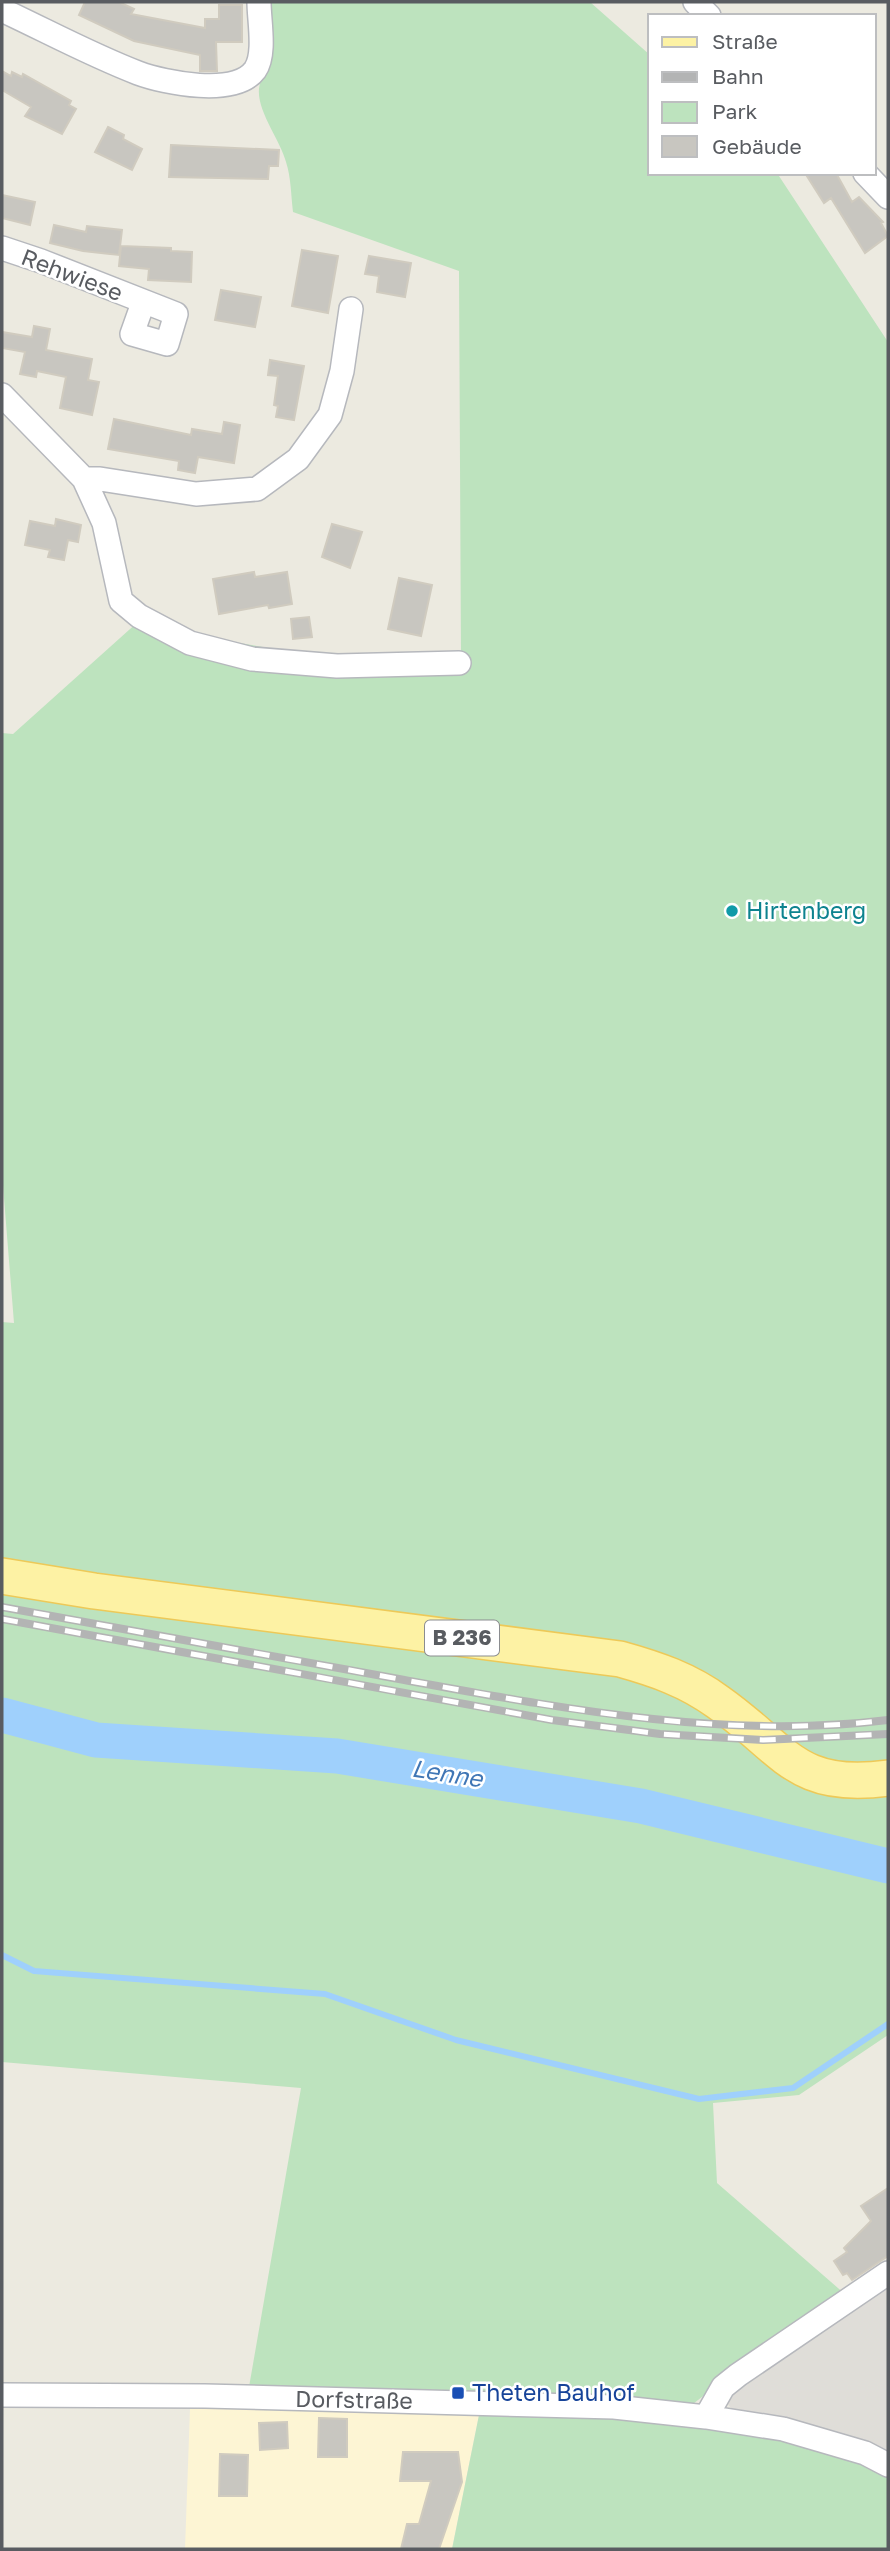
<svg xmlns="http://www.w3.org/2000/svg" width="890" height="2551" font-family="'Golos Text',sans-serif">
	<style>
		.commercial { fill: #fdf5d4 }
		.industrial { fill: #dfddd8 }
		.green { fill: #bde3be }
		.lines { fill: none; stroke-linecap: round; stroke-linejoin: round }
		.stream { stroke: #9fd0fc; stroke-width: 6 }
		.river { stroke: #9fd0fc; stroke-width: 35 }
		.building { fill: #c8c6c0; stroke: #d0cbbf; stroke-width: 2 }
		.street-casing { stroke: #b6b8bd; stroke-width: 26 }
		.primary-casing { stroke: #edc958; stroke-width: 38 }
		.street { stroke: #fff; stroke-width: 23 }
		.primary { stroke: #fdf2a4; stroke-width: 35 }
		.rail-casing { stroke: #b3b4b4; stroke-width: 8 }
		.rail { stroke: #fff; stroke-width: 5; stroke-dasharray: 16; stroke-linecap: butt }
		.culture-dot { fill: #0f9aa8; stroke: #fff; stroke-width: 2.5 }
		.transit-dot { fill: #1a4fb4; stroke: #fff; stroke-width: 2.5 }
		.labels { text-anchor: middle; stroke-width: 5; stroke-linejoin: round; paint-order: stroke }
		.shield { fill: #fff; stroke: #8b8d90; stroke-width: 2 }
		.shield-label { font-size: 21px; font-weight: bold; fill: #595c61 }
		.street-label { font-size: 23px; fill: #595c61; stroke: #fff }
		.culture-label { font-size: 23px; fill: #0d838f; stroke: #fff; text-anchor: start }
		.transit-label { font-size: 23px; fill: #164399; stroke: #fff; text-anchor: start }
		.water-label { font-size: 24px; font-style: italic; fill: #4076b5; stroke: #fff }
	</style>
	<rect width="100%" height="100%" fill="#eceae0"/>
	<path class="commercial" d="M190,2409L480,2410L452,2549H185Z"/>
	<path class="industrial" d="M888,2281V2456L731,2408L726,2402L734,2388Z"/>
	<path class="green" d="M265,2H590L650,55V173H777L888,342V2035L799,2095L713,2103L717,2183L846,2295L751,2359L689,2407L566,2393L322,2392L249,2387L301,2088L2,2062V1322L14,1323L2,1173V733L13,734L149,612L193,635L333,659L461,658L459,271L293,212C291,195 291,177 286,162C280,138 249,102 262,79Z
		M480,2410L664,2421L827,2447L888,2474V2549H452Z"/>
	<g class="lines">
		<path class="stream" d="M2,1955L34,1971L325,1994L456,2040L699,2099L793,2088L888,2024"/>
		<path class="river" d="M2,1715L96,1740L337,1756L641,1806L888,1866"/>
	</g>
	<path class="building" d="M85,2H119L134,9L131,14L205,28V19H219V5H242V42H216L217,71H200V55L134,41L79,15Z
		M2,71L11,76L12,72L22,77L23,74L71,101L69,105L76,109L62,134L25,116L31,107L2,90Z
		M108,127L124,135L123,139L142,149L132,170L95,152Z
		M171,145L279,150L278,166H269L268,179L169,177Z
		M805,173H836L852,202L859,197L883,222L881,223L888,236L865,253L831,198L824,203Z
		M2,195L35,202L30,225L2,218Z
		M54,225L86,232L87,226L122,230L119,255L83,251L50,243Z
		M121,246L171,248V251L192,252L191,282L148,280L149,269L119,266Z
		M302,250L338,256L328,313L292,306Z
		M369,256L411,263L405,297L377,292L379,276L365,274Z
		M221,290L261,297L255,327L215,320Z
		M34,326L50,329L46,350L92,359L88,380L99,382L92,415L60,408L66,377L37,371L36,377L20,374L25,352L2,348V332L32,337Z
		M270,360L304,366L294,420L276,417L278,406L274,405L278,376L268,375Z
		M114,419L191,435L192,429L222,434L224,422L240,425L234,463L198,457L195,473L178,470L179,461L108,449Z
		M56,519L81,525L78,542L68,540L64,560L48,557L50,550L25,545L30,521L55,526Z
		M332,524L362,532L350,568L322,557Z
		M254,572L255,577L287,572L292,604L269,608L268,605L219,614L213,579Z
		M399,578L432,585L421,636L388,629Z
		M309,617L312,637L293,639L291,619Z
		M888,2188V2256L852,2280L847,2273L843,2275L834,2261L847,2252L844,2248L871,2221L861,2206Z
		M319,2418L347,2419V2457H318Z
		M287,2422L288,2448L260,2450L259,2423Z
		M403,2452H458L462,2482L439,2549H401L407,2524H419L431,2481H400Z
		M220,2454L248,2455L247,2496H219Z"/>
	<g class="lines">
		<defs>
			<path id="street" d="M695,2L709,16
				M2,10C47,31 91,55 138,73C165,83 235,97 255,70C266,54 259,21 259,2
				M865,173L888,197
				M2,248L41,261L176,314L167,344L132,334L143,303
				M2,395L84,479L104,523L121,601L139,616L190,643L252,659L337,666L459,663
				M84,479H100L196,494L257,489L298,459L330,415L342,371L351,309
				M2,2395L205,2396L614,2407L706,2417L783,2429L865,2453L888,2465
				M706,2417L723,2387L738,2375L888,2273"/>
			<path id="primary" d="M2,1576L94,1591L620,1659C656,1669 688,1680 718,1702C785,1749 795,1791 888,1778"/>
		</defs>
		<use href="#street" class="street-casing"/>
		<use href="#primary" class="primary-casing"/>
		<use href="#street" class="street"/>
		<use href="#primary" class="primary"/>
		<defs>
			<path id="rail" d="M2,1607C134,1631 266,1655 399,1679C560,1708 724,1740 888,1720
				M2,1619L552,1720L660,1734L763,1740L888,1734"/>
		</defs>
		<use href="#rail" class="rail-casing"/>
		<use href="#rail" class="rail"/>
	</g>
	<circle class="culture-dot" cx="732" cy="911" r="7"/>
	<rect class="transit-dot" x="451" y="2386" width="14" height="14" rx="3.5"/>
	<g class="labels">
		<rect class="shield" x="425" y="1620.5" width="74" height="35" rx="5"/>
		<g class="shield-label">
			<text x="462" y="1645">B 236</text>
		</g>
		<g class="street-label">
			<text transform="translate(72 275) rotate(21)" y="8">Rehwiese</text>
			<text transform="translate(354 2400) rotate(1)" y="8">Dorfstraße</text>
		</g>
		<g class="culture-label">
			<text x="746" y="919">Hirtenberg</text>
		</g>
		<g class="transit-label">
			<text x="472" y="2401">Theten Bauhof</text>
		</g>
		<g class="water-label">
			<text transform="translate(447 1774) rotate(9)" y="8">Lenne</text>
		</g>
	</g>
	<rect width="890" height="2551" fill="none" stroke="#595c61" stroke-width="7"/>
	<rect x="648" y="14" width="228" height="161" fill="#ffffff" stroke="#bdbec0" stroke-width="2"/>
	<rect x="662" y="37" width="35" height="10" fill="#fdf2a4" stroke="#bdbec0" stroke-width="2"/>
	<text x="712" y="49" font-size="21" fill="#595c61">Straße</text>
	<rect x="662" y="72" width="35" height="10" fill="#b3b4b4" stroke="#bdbec0" stroke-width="2"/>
	<text x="712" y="84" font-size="21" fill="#595c61">Bahn</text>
	<rect x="662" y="102" width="35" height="21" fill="#bde3be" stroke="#bdbec0" stroke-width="2"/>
	<text x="712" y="119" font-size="21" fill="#595c61">Park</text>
	<rect x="662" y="136" width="35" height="21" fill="#c8c6c0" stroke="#bdbec0" stroke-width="2"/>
	<text x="712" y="154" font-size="21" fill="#595c61">Gebäude</text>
</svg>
